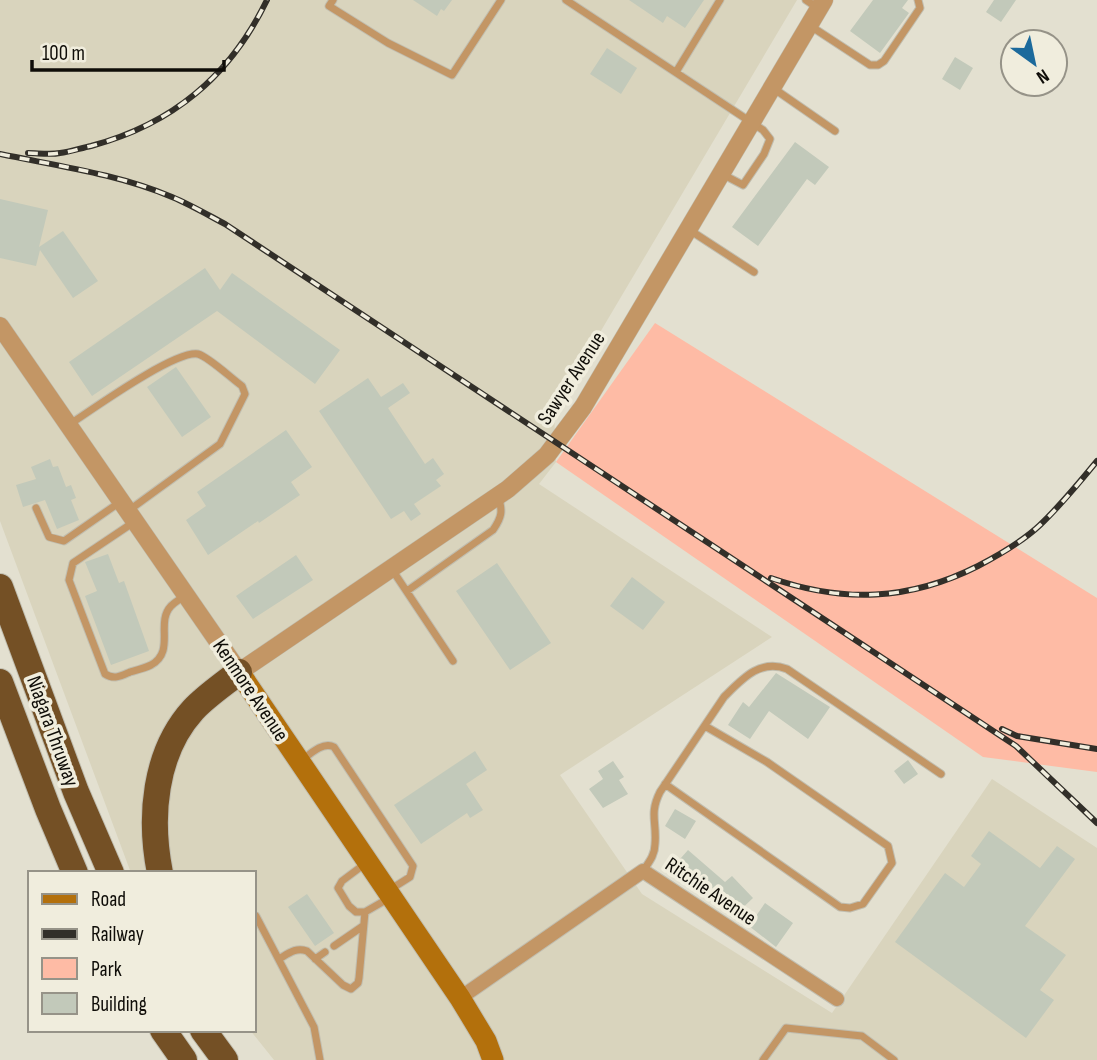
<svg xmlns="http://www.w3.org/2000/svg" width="1097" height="1060" font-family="'Sofia Sans Condensed',sans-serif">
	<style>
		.built { fill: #d9d4bd }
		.green { fill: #febba5 }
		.building { fill: #c2c9ba }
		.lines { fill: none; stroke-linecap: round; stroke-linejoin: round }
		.service-casing { stroke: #c1beb0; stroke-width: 9 }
		.minor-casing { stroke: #c1beb0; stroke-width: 16 }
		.tertiary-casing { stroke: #c1beb0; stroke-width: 19 }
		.secondary-casing { stroke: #c1beb0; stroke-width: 23 }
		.motorway-casing { stroke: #c1beb0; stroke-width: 28 }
		.service { stroke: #c39665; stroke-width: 7 }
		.minor { stroke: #c39665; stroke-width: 14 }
		.tertiary { stroke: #c39665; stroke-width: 18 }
		.secondary { stroke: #b3700c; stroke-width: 21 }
		.motorway { stroke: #745025; stroke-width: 26 }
		.rail-casing { stroke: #322f29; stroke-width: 6 }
		.rail { stroke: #f0eddd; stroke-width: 3.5; stroke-dasharray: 10; stroke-linecap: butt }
		.labels { text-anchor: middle; stroke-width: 7; stroke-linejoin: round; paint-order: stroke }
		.street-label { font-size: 21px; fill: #0f0d08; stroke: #f0eddd }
	</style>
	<rect width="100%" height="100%" fill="#e3e0d0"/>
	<path class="built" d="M0,0H797L554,410L556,462L539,484L772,637L560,775L642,894L832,1013L992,779L1097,848V1060H274L250,1030H254V873H131L0,521Z"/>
	<path class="green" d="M655,323L1097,598V772L983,757L556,462Z"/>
	<path class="building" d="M413,0H452L444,11L441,9L437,16Z
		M629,0H704L685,28L667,16L663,23Z
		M873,0H908L902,8L909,13L880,53L850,31Z
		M994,0H1016L1001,22L986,12Z
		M607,48L637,68L621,94L590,74Z
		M955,57L973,68L960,90L942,79Z
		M795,142L829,167L815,185L807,179L758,246L732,227Z
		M0,199L48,210L39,247L63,231L98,281L73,298L40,250L36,266L0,258Z
		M205,268L220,290L232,273L340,350L315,384L217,311L92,396L69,362Z
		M176,367L211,417L182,437L147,387Z
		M368,378L381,397L403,383L410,393L388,408L425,464L433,458L444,474L436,480L441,486L414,504L421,514L411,521L404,511L391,519L319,411Z
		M286,430L312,467L291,482L300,495L259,523L258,521L208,555L186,520L206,506L197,492Z
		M50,459L53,467L58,466L66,487L71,485L76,498L71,500L79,520L57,529L45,500L23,507L16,485L36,479L31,467Z
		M108,554L119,583L124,581L149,651L111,665L85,596L97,591L85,562Z
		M296,555L313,580L253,619L236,596Z
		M497,563L551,643L510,670L456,591Z
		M632,577L665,602L643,630L610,606Z
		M776,673L830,707L808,739L769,711L750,739L728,725L743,702L749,707Z
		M475,751L487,770L466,784L483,810L470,818L467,813L421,844L394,805Z
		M908,760L918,774L904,784L894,771Z
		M613,761L624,777L619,780L628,794L603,808L589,789L603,779L598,771Z
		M675,809L696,821L685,839L665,826Z
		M989,831L1040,868L1057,846L1075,859L1025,926L1066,955L1040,990L1054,1000L1026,1038L895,942L945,873L964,887L981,864L971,856Z
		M688,850L725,882L732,876L753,898L732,918L716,902L713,904L673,867Z
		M307,894L334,933L315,946L288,907Z
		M765,903L793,923L776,947L749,926Z"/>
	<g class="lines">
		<defs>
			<path id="service" d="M333,0L329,6L388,43L452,75L501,0
				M566,0L763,130L770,139L764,154L743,185L722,174
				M806,0L818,8
				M809,25L870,65H878L884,61L920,8L918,0
				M676,72L720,0
				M773,88L835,131
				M688,229L754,272
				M70,424C93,409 175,350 198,354C209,357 232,379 242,386L245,394L220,444L128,511
				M36,508L49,537L64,541L120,502
				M134,522L73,563L69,580L105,674C114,680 121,676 130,672C137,670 145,668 151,665C176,651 155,623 171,606C175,602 180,599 185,596
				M391,568L453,661
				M407,591L493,530C502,517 503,511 498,496
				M301,761C310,754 323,741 334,747L413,866L410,877L391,889
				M665,784L840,907L850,908L863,904L892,863L888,846L767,762L705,726
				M366,863L342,881L338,888L349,906L356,912H365L391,897
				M643,871C649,862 655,855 655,844C657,822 649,814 660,792L724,697C743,678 760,659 787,669L941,774
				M256,916L314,1027L320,1060
				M334,946L363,926
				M279,959C289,953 296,947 307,951L343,985L351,989L358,983L359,978L365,912
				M315,959L325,952
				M763,1060L786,1028L862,1036L894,1060"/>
			<path id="minor" d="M460,998L643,871L837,999"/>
			<path id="tertiary" d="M0,326L239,672L508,489L547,455L583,407L824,0"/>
			<path id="secondary" d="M239,672L460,998L486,1041L493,1060"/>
			<path id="motorway" d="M0,587L76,792L111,873
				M0,682L48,809L75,873
				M160,873C149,818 154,753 193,710C206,696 224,684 239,672
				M163,1030L184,1060
				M203,1030L225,1060"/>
		</defs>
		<use href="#service" class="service-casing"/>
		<use href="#minor" class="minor-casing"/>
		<use href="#tertiary" class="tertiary-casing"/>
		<use href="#secondary" class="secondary-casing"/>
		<use href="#motorway" class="motorway-casing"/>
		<use href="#service" class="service"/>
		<use href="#minor" class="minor"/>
		<use href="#tertiary" class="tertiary"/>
		<use href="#secondary" class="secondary"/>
		<use href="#motorway" class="motorway"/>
		<defs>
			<path id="rail" d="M28,153C38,153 50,155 60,153C70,152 81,148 91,146C173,124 230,76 267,0
				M0,154C58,166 118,174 172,197C191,205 208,215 225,224L1016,746L1097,823
				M771,578C843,603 909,601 978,566C999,555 1022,542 1040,525C1061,505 1079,483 1097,461
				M1002,729L1017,736L1097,749"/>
		</defs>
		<use href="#rail" class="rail-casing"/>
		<use href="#rail" class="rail"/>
	</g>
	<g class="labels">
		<g class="street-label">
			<text transform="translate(571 378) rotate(-57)" y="7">Sawyer Avenue</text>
			<text transform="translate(251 690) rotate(56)" y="7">Kenmore Avenue</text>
			<text transform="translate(53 731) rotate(70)" y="7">Niagara Thruway</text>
			<text transform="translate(711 891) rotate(34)" y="7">Ritchie Avenue</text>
		</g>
	</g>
	<rect x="28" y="871" width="228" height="161" fill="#f0eddd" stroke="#969388" stroke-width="2"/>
	<rect x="42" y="894" width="35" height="10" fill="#b3700c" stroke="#969388" stroke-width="2"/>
	<text x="91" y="906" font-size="21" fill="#0f0d08">Road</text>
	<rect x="42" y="929" width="35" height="10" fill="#322f29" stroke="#969388" stroke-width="2"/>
	<text x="91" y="941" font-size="21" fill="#0f0d08">Railway</text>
	<rect x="42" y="958" width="35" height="21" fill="#febba5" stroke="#969388" stroke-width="2"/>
	<text x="91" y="976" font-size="21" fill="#0f0d08">Park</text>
	<rect x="42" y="993" width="35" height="21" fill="#c2c9ba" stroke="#969388" stroke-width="2"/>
	<text x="91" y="1011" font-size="21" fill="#0f0d08">Building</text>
	<g transform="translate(1034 63) rotate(147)"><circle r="33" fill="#f0eddd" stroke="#969388" stroke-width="2"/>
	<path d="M0-5L12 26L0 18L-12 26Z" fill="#1c6a9c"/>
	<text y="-10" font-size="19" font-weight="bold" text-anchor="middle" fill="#0f0d08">N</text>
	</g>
	<path d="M32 60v10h192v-10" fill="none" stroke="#0f0d08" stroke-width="3.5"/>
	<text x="42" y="60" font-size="21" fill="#0f0d08" stroke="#f0eddd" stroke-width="5" paint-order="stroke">100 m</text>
</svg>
